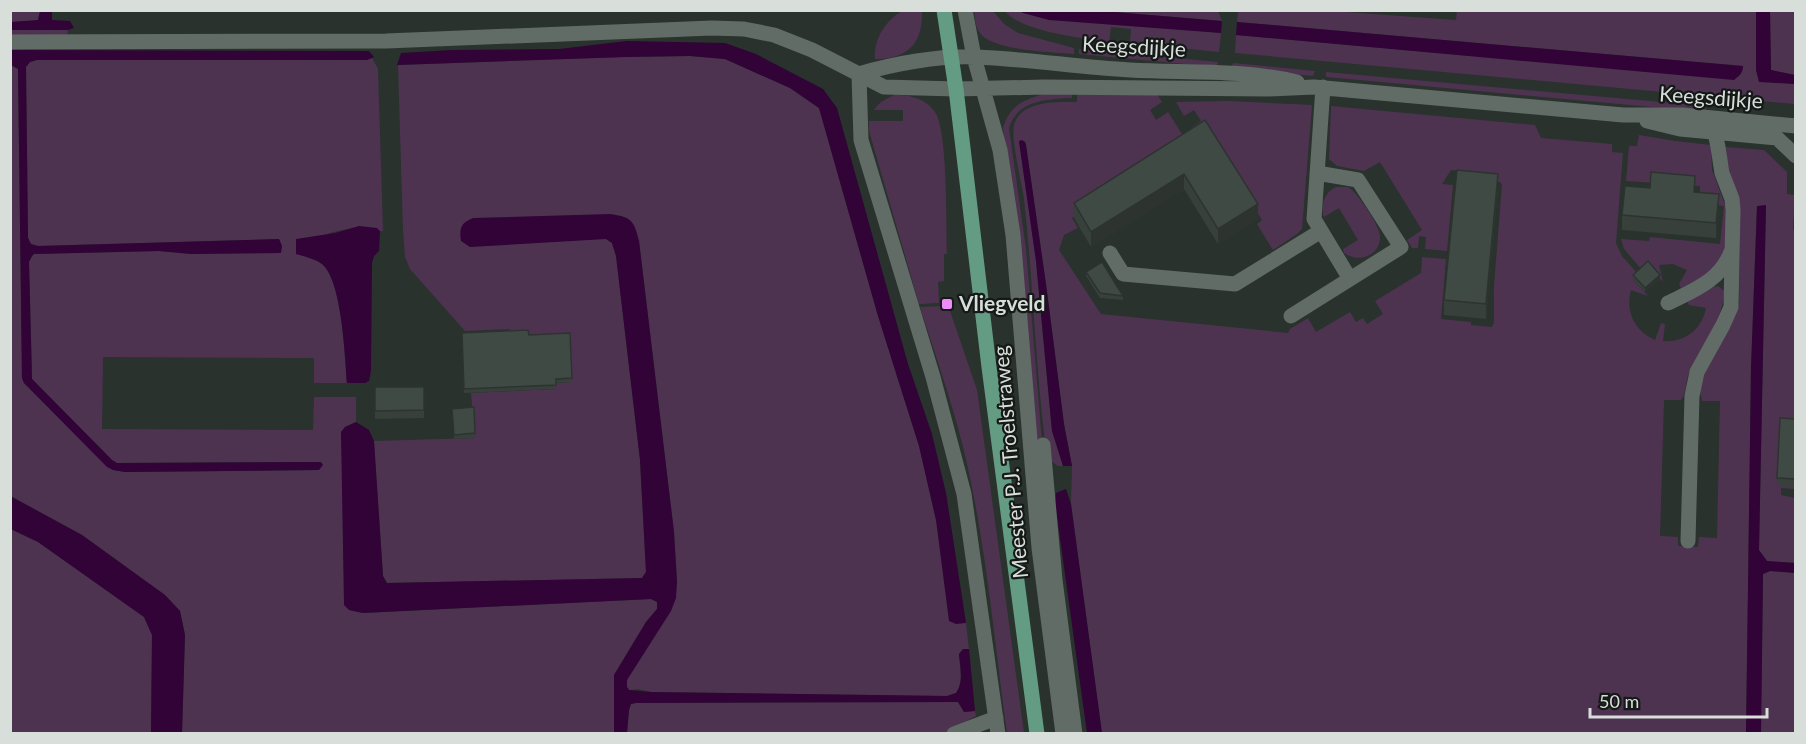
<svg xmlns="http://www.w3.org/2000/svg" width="1806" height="744" font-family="Lato,sans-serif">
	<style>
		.green { fill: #4e3351 }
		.water { fill: #310337 }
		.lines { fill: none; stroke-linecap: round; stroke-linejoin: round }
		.minor { stroke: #616c67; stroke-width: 15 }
		.major { stroke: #639b83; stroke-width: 15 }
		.wall { fill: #37403b }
		.shaded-wall { fill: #2d3430 }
		.building { fill: #404a45; stroke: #2d3430; stroke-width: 1.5 }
		.poi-dot { fill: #ed8cf9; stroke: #151917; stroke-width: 2 }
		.labels { text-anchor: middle; stroke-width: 4.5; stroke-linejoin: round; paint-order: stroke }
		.street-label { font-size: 21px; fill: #d8dfdb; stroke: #151917 }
		.poi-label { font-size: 21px; font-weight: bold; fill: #d8dfdb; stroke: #151917; text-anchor: start }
	</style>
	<rect width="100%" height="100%" fill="#29322d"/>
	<path class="green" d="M1457,10L1756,11V70L1759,81L1795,84V104L1235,53L1236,35L1544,62L1743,66L1237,22L1238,11H1331L1456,20Z
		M10,11H40L38,20L35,21L11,22Z
		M902,11H922C923,43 908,59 875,59C873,40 886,20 902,11Z
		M974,11H993L1004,24L1018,33L1074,48V54C1052,52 993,51 980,33C975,27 975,17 974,11Z
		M1005,11H1020L1023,13L1221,33L1219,52L1130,43L1131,29L1111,27L1109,42C1083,38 1021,32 1005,11Z
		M1102,11H1218L1222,21Z
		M1770,11H1795V75L1771,70Z
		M10,30H68L67,36H11Z
		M1079,49L1218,62L1216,67L1079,54Z
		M690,56L725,59L790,88L819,108L878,316L919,446L936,520L956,623H966L969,649H963L959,654C960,667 964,682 956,693L947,696L651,692L638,689L629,690L627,687V680L677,582L674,532L639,241L606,239L612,243L616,256L640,460L646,572L642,578L387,583L383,576L374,441L475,438L471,393L556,389V383L571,382L509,335L510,329L465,331L410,269L405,257L403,230L398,65L625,57Z
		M372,58L378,69L383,231H380C369,223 331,231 319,237C311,242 304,248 296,254C304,256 316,259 322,264C342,280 345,357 347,383H314V358L103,357L102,429L313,430L314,397H356V422L345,427L341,432L349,610L363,613L651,599L657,602V609L646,622L614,675V733H182L185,635L180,611L165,595L82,535L11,496L10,65L18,69L22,378L24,383L113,470L125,472L319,470L321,462H317L116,463L112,460L32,379L29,261L32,256L34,254L159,251L191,254L280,253L282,246L279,239L38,246L31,244L28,238L26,66L30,62L36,60H367Z
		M1233,63L1315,71L1313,76L1235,69L1232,67Z
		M1326,72L1706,106V112L1327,77L1326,76Z
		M1045,94H1072V98C1048,99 1017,100 1009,128L1026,249L1042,442H1038L1036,437L1003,128C1009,106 1024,99 1045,94Z
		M1077,94H1157L1162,102L1150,110L1156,120L1168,112L1187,142L1072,218L1078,228L1064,235L1059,250L1101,314L1288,333L1290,329L1308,318L1316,332L1350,312L1356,322L1363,318L1367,324L1383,314L1375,301L1421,273L1422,257L1446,259L1441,319L1471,322V325L1492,327L1494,322V286L1502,184L1487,173L1451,170L1442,184L1453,185L1447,251L1425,249L1426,237L1419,236L1418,248H1412L1407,240L1422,230L1380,162L1364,171L1337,166L1329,159L1331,106L1535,125L1541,138L1612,144V152L1623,153L1616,243L1622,256L1638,274L1633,279L1648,296L1631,290C1625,312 1635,331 1655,340L1661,323L1665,324L1663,341C1685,343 1702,329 1706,308L1689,305L1687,301L1714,287L1718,286L1724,291C1723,322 1701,345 1689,373C1685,382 1687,392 1681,400H1664L1660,536L1678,537V546L1698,547L1699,537L1717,538L1720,401H1702C1702,400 1700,392 1700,392C1698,368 1733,329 1739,303L1740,205C1735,185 1726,168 1726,147L1764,150L1787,172V194L1795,195L1793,228L1796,238L1795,489L1781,488V495L1795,498L1796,563L1767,561L1759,550L1766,206H1757L1751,368L1746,733H1102L1071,504L1072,466L1064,424L1046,284L1026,145L1025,142L1019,141L1036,261L1052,431L1063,466H1058L1050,460L1045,441C1035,361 1033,279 1024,199C1022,183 1009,134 1015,122C1024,100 1058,102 1077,102Z
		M894,95C910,95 925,98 935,112C948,130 946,226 947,254H944V281L938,282L939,303L919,304L869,131V121H903V110H874C879,102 886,99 894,95Z
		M1228,101L1312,105L1302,229L1297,234L1273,250L1257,224L1262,220L1206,131L1197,136L1192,127L1201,121L1194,110L1184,116L1176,102Z
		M1639,135L1675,141L1711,145L1712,170L1725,205L1726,246L1721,257L1714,268L1701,278L1681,288L1679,284L1687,270L1673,264L1659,265L1663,282L1648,266L1642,270L1624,249L1621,239L1649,241L1650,237L1720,244L1724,206L1700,203V186L1626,181L1629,146H1637Z
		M1336,187H1348L1352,190C1361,199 1374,218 1378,229C1387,250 1363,266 1344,253L1343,249L1358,240L1339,208L1324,217L1323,215C1322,202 1324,193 1336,187Z
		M945,306L946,308H949L977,390L1024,733H1007C995,646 987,554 968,468C956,413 937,360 920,307Z
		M10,529L38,542L144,617L152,635L151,733H11Z
		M1770,571L1795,573V733L1761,734L1763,574Z
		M958,702L964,712L975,711L976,716L943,734H627L629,710L631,704L636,703Z"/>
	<path class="water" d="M40,11H52V20L70,21L74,28L68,30H11V22L38,20Z
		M1020,11H1102L1222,21L1221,33L1049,20L1023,13Z
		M1756,11H1770L1771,70L1795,75V84L1759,82L1756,70Z
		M1237,22L1743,66C1743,73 1739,76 1734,80L1236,35Z
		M627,41L725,43L756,54L823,89L837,108L908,364L932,434L946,493L966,623L956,624L949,621L936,520L919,446L878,316L819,108L790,88L725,59L690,56L625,57L397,65L401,53L451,50L559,49Z
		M11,50L369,51L374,57L367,60H37L30,62L26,67L28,238L31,244L38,246L279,239L282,246L281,253L191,254L159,251L34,254L32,256L29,262L32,379L112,460L117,463L316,462H321L323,465L319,470L125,472L113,470L107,467L24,383L22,378L18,69L11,65Z
		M1022,140L1025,142L1026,145L1046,284L1064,424L1072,466H1063L1052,431L1036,261L1019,141Z
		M1766,205L1759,550L1767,561L1795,563L1796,573L1770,571L1763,574L1761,733L1746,734L1751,368L1757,206Z
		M610,214C631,217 634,220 639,241L674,532L677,582L676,598L671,611L627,680V687L629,690L651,692L947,696L956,693C964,682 960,667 959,654L963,649H969L975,711L964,712L958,702L636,703L631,704L629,710L627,733H614V675L646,622L657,609V602L651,599L363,613L349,610L344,605L341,432L345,427L356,422L369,430L374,441L383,576L387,583L642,578L646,572L640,460L616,256L612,243L606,239L470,247L461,241C459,228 461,223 473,218Z
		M359,226L377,228L380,231L379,251L374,256L372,263L371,371L369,381L365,383H347C345,357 342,280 322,264C315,259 304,256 296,254V239L335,233Z
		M1066,489L1071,504L1102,733H1087L1055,502L1056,493Z
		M10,496L82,535L165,595L180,611L185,635L182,733H151L152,635L144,617L38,542L11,529Z"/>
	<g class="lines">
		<path class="minor" d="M965,10L974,57L1000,150L1013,235L1039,548L1063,734
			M10,42L386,41L712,28L744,29L774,35L812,50L884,87L956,89L1044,87L1268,89L1314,87L1623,115H1682L1796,126
			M859,74L861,140L933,377L964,494L998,734
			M859,74C892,64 941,55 976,57C1027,59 1078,67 1130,70C1185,73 1242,69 1297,82
			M1323,87L1314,219L1350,279
			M1647,121L1680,129L1777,138L1796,156
			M1110,253L1123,274L1235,284L1321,231
			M1668,303C1694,290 1720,281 1731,252
			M1291,316L1401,247L1358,180L1317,173
			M1043,445L1055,580L1075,734
			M1688,541L1692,396L1697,372L1723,325L1731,307L1733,210L1732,199L1722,173L1718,147L1712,118
			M954,734L996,718"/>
		<path class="major" d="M944,10L956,89L989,367L1037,734"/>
	</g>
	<path class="wall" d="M1205,120L1258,219L1218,244L1184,189L1091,247L1074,218V203Z
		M1498,189L1486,319L1444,315V300Z
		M1695,192L1719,209L1716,238L1622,230V215Z
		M1086,272L1123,296V300L1100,298L1086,276Z
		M1633,275L1660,279L1645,292L1633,279Z
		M462,333L529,335L572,378V382L556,383V389L464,393Z
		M375,387H424V418L375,419Z
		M474,407L475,438L454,439L452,409Z
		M1780,418L1796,419V487L1777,486Z"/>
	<path class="shaded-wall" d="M1184,174V189L1091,247V232Z
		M1498,174V189L1486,319V304Z
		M1719,194V209L1716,238V223Z
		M1258,204V219L1218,244V229Z
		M1660,275V279L1645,292V288Z"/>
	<path class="building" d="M1205,120L1258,204L1218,229L1184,174L1091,232L1074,203Z
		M1457,170L1498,174L1486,304L1444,300Z
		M1651,172L1695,176L1694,192L1719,194L1716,223L1622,215L1625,186L1650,188Z
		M1648,261L1660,275L1645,288L1633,275Z
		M1102,262L1123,296L1100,293L1086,272Z
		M528,330L529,335L570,333L572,378L556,379V385L464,389L462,333Z
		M375,387H424V410L375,411Z
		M474,407L475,433L454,435L452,409Z
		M1780,418L1796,419V479L1777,478Z"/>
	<rect class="poi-dot" x="941" y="298" width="12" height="12" rx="3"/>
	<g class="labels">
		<g class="street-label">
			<text transform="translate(1134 47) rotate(3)" y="7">Keegsdijkje</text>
			<text transform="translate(1711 98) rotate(4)" y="7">Keegsdijkje</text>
			<text transform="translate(1011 462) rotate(-95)" y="7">Meester P.J. Troelstraweg</text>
		</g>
		<g class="poi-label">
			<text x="959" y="311">Vliegveld</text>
		</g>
	</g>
	<rect width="1806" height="744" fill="none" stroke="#d8dfdb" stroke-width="24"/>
	<path d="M1590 708v9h177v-9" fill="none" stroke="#d8dfdb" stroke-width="3"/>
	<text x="1599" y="708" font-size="18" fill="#d8dfdb" stroke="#151917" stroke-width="4.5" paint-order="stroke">50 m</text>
</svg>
